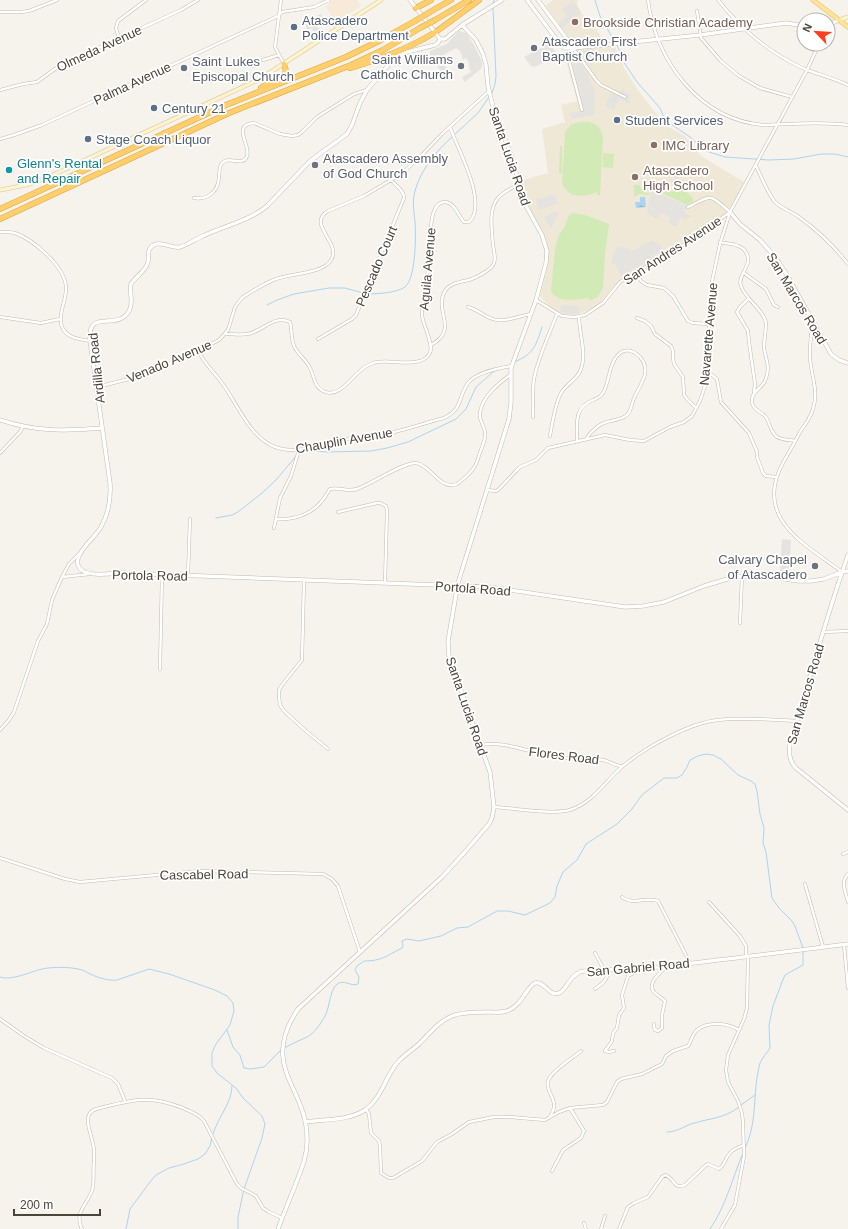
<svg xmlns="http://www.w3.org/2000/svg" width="848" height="1229" font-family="Helvetica,sans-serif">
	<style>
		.commercial { fill: #f7ead8 }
		.education { fill: #efe8d6 }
		.green { fill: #d2eab5 }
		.parking { fill: #e5e3e0 }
		.water { fill: url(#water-ripples) }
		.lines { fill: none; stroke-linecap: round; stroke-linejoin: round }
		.stream { stroke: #a9d4f2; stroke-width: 1 }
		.minor-casing { stroke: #c2bbae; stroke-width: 3.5 }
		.tertiary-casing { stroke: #c2bbae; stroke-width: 4.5 }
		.secondary-casing { stroke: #d6c79b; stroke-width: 4.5 }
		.primary-casing { stroke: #e6c16a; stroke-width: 5 }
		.motorway-casing { stroke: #e0a43c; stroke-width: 6 }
		.minor { stroke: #fff; stroke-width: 2.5 }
		.tertiary { stroke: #fff; stroke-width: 3.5 }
		.secondary { stroke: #fff3cd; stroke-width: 3.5 }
		.primary { stroke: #ffe39c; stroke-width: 4 }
		.motorway { stroke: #ffcf6e; stroke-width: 5 }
		.motorway-bridge-casing { stroke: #e0a43c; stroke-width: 6; stroke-linecap: butt }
		.motorway-bridge { stroke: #ffcf6e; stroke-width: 5 }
		.education-dot { fill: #8d6e63; stroke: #fff; stroke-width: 1.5 }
		.service-dot { fill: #5c6f8a; stroke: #fff; stroke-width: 1.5 }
		.worship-dot { fill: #6b7280; stroke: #fff; stroke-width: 1.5 }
		.culture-dot { fill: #0f9aa8; stroke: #fff; stroke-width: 1.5 }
		.labels { text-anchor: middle; stroke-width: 3.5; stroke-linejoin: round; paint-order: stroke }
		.service-label { font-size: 13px; fill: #4e5e75; stroke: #fff; text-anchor: start }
		.education-label { font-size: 13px; fill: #785e54; stroke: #fff; text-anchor: start }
		.worship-label { font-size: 13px; fill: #5b616d; stroke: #fff; text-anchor: start }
		.street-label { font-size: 13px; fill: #4b4439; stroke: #fff }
		.culture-label { font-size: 13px; fill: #0d838f; stroke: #fff; text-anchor: start }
	</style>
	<defs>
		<pattern id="water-ripples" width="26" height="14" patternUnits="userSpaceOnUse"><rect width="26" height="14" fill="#a9d4f2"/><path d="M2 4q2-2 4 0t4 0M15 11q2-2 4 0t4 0" fill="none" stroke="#8caec5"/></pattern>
	</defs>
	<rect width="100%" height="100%" fill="#f6f3ec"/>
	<path class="commercial" d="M333,0H357L361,6L335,23L326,6Z"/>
	<path class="education" d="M553,0H578L577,4L582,14L591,21L599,33L602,41L575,44L573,43L546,5Z
		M614,45L625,70L637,89L665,125L685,136L701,156L744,182L736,199L732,206L719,218L689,240L616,284L598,305L592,309L574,315L563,314L552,309L540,296L548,264L549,254L547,242L543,233L532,213L520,181L548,173L542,129L565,122L561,105L577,101L564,52Z"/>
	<path class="green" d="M580,122C593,121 601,125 603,138L600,195H597V192C584,198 567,198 562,183L565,133C568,126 573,123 580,122Z
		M560,146H562V173H559Z
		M603,153L614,154L613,168L603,167Z
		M634,185H639L646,193H649V195L639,194L634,197Z
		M674,188L683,189L693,198V201L687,205L658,191L669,190L673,192Z
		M573,213L585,215L609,224L605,254L603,287L600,294L597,297L592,300H589L588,298C576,300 557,303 551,291L555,249L559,235L565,226L569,215Z"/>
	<path class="parking" d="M573,1L581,13L562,28L559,23L567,16L562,9Z
		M321,14L326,22L318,27L321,32L315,36L312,28L307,30L305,21Z
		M459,31L466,33L474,45L482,62V68L465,82L462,77L471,72L469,68V63L466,58L463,60L461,53L459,50L456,48L445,54L444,57L439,61L447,68L441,74L438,67L430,60V51L447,44Z
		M549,44L559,56L534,67L531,66L524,57Z
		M594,49L597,50V53L591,54L592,65H590L589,58L584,59L583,51Z
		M572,55L580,62L587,73L594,89L595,111L593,115L572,119L570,113L584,111L573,65Z
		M622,90L631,95L628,100L631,102L630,104L619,99L614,110L605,106L612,92L621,97L622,94L620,93Z
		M674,173H677L678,181L683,188L675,187Z
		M651,190L687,206L684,213L691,216L690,218L688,217L686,220L681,217L676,227L668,223L670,217L661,213L658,219L647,214Z
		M554,195L558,204L538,210L536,199Z
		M555,211L559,213L551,229L544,218Z
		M653,241L659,244L665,253L661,256L659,253L654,255L655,257L625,274L626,277L622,279L616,265L611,263L616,247L619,248L620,246L631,249V252L648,242Z
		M564,305L578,306L580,313L572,314L560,312L561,306Z
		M782,539L791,540L789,574H780Z"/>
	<path class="water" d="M640,197H645L646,207L636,208L635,202H640Z"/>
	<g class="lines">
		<path class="stream" d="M595,0L600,16L615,42
			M493,4L494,0
			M617,45L625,64L637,82L660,108L665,120L690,137L706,151L725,157L769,160L794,159L821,154H835L848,157
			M492,93L495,84L496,76L493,7
			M454,135L478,113L489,97
			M366,294C376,294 397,293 405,287C416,278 416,235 415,222C414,212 412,201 415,191C420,171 437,150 452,137
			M267,305L277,300L294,294L329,288H345L363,293
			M514,362C533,355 536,346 542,327
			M299,453L302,452L314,451L327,452L371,451L387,448L408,442L456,419L466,409L476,387L493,372L496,370
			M216,518L232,515L238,512L262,493L276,480L297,455
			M0,977C12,982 35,969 48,968C59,967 72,967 82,970C85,971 88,973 90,974C99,978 109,981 117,980L149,969L169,974L215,990L227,996L233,1003L234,1011L230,1025L216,1044L212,1053V1066L217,1073L236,1088L243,1098L262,1116L265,1124L262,1138L244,1189L238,1217V1229
			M227,1030L233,1047L240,1055L244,1068L251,1069L264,1067L281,1050
			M284,1048C291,1044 299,1041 307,1037C314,1034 321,1023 325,1016C330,1007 329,992 337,984C344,979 351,987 358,984L359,977L355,970L357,966L364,961C382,961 386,956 402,948L403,946L402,941L407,939L419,941L441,936L457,928L468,927L497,911H508L525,915L550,903L555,897L557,886L563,872L577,860L586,844L617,824L632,809L642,795L664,778H677L682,775L687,767L690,760L698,756L706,754L713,755L721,759L738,775L751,781L755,784L757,791L760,814L764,828L763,843L766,852L772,898L779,908L792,921L795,926L803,948
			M741,1105L755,1095
			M667,1132C676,1132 683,1127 691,1124C709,1118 724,1119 739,1107
			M213,1134C218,1117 232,1103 232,1086
			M745,1148C755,1128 754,1106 756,1085C757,1078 758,1070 760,1063C762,1058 767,1053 770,1048L769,1025L773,1006L782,982L785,975L803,965V951
			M126,1229L130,1209L150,1182L156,1175L169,1168L184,1164L198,1159L205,1154L210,1146L212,1137
			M710,1229C726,1206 732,1179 743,1153"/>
		<defs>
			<path id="minor" d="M281,0L275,47L284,64
				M648,0C656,60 698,119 763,125C771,125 779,124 787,124C807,123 828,122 848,125
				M718,0C741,29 772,55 807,70C821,75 835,79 848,85
				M697,11L701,38L721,61L739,76L760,88L792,97
				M0,12H20L29,11L57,0
				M119,38L116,28L118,21L146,0
				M573,48L596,80L601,85L625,97
				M572,49L570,64L582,110
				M263,60L279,55
				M0,90L23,84L37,82L59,66L181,10L198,0
				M0,139L14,135L42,125L278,16L282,12L314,7L329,0
				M756,166C762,178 767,192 775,202C782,209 791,211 799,217C817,230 834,246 848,264
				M194,198C200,199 206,198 211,194C225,183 214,166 225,161C232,158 244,166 247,156C251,145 231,125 254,123L280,134L292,136L298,135L302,132L317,117L354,94L367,90
				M0,232C5,232 10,232 15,233C34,240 65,267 66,287C67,301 56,316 63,329C69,339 80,339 90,341
				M720,242C726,244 733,243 738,246C742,247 745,250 747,254C752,267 737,275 741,286C745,299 764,310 766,323C766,331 764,340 764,348C766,361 771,367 765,381C762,388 752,391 752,400C751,409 760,411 765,416C770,422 770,432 777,437C782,440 789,440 795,441
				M636,273L641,281L647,285L664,288L673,296L688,321L693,323L708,324
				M744,273L766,289L774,305L778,307
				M748,299L740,307L737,312L748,331L749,342L755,384L754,392
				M536,300L562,316L574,317L585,315L603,303L620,282L690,241L730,212L807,70L819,44
				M468,307C476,309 483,315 490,318C502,324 519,316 531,314
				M0,317L41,323L60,319
				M637,318L645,321L651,326L655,334L671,346L673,351V358L674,364L683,377L684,395L687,399L696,408
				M812,322C812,334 809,346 810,358C811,376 819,390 813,409C811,417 805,425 800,432C795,442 789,452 784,461C752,517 803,543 842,572
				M226,334C233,334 241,335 248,334C263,331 275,314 290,322C292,330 291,339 294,346C298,355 306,359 310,368C314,375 314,387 323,391C338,399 350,379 360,371C363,368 368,365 373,363C388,357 420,371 430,353C434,344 423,326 422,315C422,306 425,297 426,288C427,275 429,262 430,249C431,238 428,200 446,202C456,204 458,216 464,222H469C489,204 457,148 450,127
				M318,339L352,319L356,315L404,198C405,191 395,185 391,180
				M431,345C460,329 433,311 445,291C450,283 460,282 469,280C475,278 492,270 494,263C496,258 494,251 493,245C492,231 488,209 498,198C503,192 512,188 519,184
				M198,351C204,363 214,372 222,383C237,403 250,438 275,447C300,456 328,442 352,438C363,436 375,436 386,434C405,430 425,423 444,418C463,409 458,397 468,383C476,372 499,368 511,366
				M707,371L717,379L721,402L749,433L757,452V457L763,473L766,476L776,477
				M97,387L141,376L198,351L219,340L228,330L235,307L241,299L243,297C254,290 265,283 276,279C291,273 323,274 331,260C342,243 306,224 328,211L364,196L401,174L418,159L442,134L489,91
				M533,417C533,404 532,392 534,379C538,357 549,335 557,314
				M550,436C552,424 555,404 561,393C567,383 579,379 582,366C586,350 579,333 579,316
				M577,440C577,425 574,408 591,401C596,399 601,397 603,393C610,381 608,366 617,356C624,347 633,350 640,357C652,371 641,383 635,396C631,403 632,413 624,417C619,420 612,420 607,422C599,424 590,432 586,439
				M0,453L20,432L23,426
				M487,490L496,491L498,490L516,471L520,467L536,460L548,448L605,435L630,440L644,441L670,427L684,422L692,416L700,401L705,386L707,371L711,286L720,244L730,212C709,194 713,194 688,207
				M338,512L377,503H380L386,506L387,510L385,583
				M276,519C293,520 310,515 321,502C325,498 327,493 330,489C339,487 348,492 357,489C371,484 404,462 416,463C431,465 440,491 457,484C463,480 473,471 476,464C478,460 479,454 481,450C483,444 486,439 485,432C484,425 478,419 480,412C483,396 498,384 510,375
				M274,528L280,498L291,476L299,450
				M188,575L190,519
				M62,577L90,574
				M304,580L302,660L282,685L279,690V697L280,705L284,711L306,731L328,749
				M740,623L742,576
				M823,632L848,631
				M160,669L162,575
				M0,730L9,720L14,712L38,641L47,624L52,600L62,577L69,564L80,553
				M481,745C505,740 532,754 556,757C572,759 588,757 603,760C610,761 616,767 623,766
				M494,807C514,808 551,815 570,810C594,802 605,781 623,766C646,747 689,723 718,720C744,717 771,720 797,721
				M843,854L848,852
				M0,858L65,879L80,882L200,871L323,874L332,879L338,886L360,952
				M805,884L823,947
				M622,897C633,906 646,896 658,901L690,963
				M709,902L740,936L746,946V957
				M848,902C846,893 840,882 848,874
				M844,945L848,988
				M595,953L604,970
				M595,989C602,984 608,980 608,970
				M0,1019L24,1036L44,1048L112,1078L118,1084L125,1101
				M654,1024V1027L655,1030L658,1031L662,1028V1015L665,1001C662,998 658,996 655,993C645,984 661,972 667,966
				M614,1051L609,1052L605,1051L612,1041L613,1033L617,1028L619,1015L624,1008L622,995L628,976L636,972V968
				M366,1109L369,1114L371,1133L379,1141L380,1146L381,1173L389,1178H393L422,1161L437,1142L452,1134L469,1122L494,1117H510L545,1120L559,1112L570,1108L603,1105L607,1102L617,1082L621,1079L642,1074L662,1064L666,1056L673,1051L688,1046C691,1042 693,1033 697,1030C708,1021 728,1023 739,1030
				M550,1117C551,1114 553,1111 554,1108C556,1098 545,1090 548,1081C551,1071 573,1058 581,1051
				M552,1171L563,1150L581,1138L584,1131L570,1108
				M584,1223L586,1229
				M82,1229C73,1211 90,1203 93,1187C94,1179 93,1170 94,1162C94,1156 95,1150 93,1144C91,1132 81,1114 96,1109C132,1100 147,1094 183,1108C191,1112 199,1114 204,1121L237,1184L241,1188L256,1196L263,1208L269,1212L282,1218
				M601,1229L605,1216
				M619,1229L628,1207L634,1203L648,1197L662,1177L665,1175C675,1178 673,1190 685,1185L706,1165L708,1164L719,1169C725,1165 725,1158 730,1153C733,1149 739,1147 744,1145
				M721,1229L735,1205L744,1156L743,1123L742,1113L738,1101L728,1082L726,1070L728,1055L744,1019L747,1008L748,956"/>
			<path id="tertiary" d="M410,0L440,39
				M502,0L462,25L445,39H440L438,43L435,45L407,52L396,57L390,63L367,90L360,103L352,125L347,134L310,161L267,206C249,221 224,226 203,236C195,239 188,245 180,247C172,249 158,239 151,247C147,251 149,257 148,262C146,271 136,276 131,284C129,293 134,303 129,311C117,332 87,307 90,341L110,483C111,498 109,513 101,527C95,537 85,544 80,554C78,557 77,562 78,565C82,579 112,573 123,573L489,587L625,607L643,606L664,602L704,586L734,577L745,576H766L798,581H811L824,579L842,572L848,571
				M527,0L560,44L564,48H573L700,35L786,23L804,26
				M538,0L570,43L573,48
				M828,25L839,20
				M730,212L740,224L760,240L775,257L787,275L831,354L839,360L848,363
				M0,420C36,432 66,431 102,428
				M848,555C826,617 809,681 790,744C789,753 789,761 796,768L848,810
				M305,1122C325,1119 348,1121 365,1110C379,1100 383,1085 391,1072C397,1059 409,1053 419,1044C430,1033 438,1022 452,1016C462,1012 477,1012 489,1012C495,1012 501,1013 507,1011C523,1005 526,987 535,983C544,980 549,997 559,993C566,991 569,976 580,972C587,970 595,971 602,970C620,969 639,968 658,967C721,960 785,952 848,944
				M278,1229C283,1215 289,1201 295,1186C300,1172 307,1158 307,1142C309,1087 258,1069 298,1009L442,877L464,853L489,824L492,818L494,807L490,772L449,657L448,641L458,583L509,419L511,402V368L536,300L546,263L547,251L542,235L525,204L511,155L493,107L488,86L486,65L483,54L476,40L462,25"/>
			<path id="secondary" d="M839,20L848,17
				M0,190L26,185L44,179L260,79L381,0"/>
			<path id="primary" d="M813,0L848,27"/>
			<path id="motorway" d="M416,8L431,0
				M430,12L451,0
				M435,20L469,0
				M350,68C378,60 409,48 434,33C449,23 464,11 479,0
				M261,88L264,86L283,77L286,71L284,64
				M0,209L226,105L346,57L381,40L415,21
				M0,219L229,113L351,65L383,50L420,28"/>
		</defs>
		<use href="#minor" class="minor-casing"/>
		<use href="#tertiary" class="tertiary-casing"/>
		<use href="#secondary" class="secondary-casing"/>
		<use href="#primary" class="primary-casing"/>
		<use href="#motorway" class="motorway-casing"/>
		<use href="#minor" class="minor"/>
		<use href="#tertiary" class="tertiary"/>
		<use href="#secondary" class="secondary"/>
		<use href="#primary" class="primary"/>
		<use href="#motorway" class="motorway"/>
		<defs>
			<path id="motorway-bridge" d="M415,21L430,12
				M420,28L435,20"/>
		</defs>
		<use href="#motorway-bridge" class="motorway-bridge-casing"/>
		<use href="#motorway-bridge" class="motorway-bridge"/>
	</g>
	<g class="education-dot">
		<circle cx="575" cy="22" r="4"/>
		<circle cx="654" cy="145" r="4"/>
		<circle cx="635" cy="177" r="4"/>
	</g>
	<g class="service-dot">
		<circle cx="294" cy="27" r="4"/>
		<circle cx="154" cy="108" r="4"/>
		<circle cx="617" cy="120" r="4"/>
		<circle cx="88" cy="139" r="4"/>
	</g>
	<g class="worship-dot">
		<circle cx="534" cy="48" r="4"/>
		<circle cx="461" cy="66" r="4"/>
		<circle cx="184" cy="68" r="4"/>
		<circle cx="315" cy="165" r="4"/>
		<circle cx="815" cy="566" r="4"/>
	</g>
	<circle class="culture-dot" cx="9" cy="170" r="4"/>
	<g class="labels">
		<g class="service-label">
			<text x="302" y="25">Atascadero<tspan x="302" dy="15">Police Department</tspan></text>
			<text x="162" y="113">Century 21</text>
			<text x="625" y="125">Student Services</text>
			<text x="96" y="144">Stage Coach Liquor</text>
		</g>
		<g class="education-label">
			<text x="583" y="27">Brookside Christian Academy</text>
			<text x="662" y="150">IMC Library</text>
			<text x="643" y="175">Atascadero<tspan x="643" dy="15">High School</tspan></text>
		</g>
		<g class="worship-label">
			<text x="542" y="46">Atascadero First<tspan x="542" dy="15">Baptist Church</tspan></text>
			<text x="453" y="64" text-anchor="end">Saint Williams<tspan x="453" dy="15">Catholic Church</tspan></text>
			<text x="192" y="66">Saint Lukes<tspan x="192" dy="15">Episcopal Church</tspan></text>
			<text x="323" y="163">Atascadero Assembly<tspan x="323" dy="15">of God Church</tspan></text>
			<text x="807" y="564" text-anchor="end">Calvary Chapel<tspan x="807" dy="15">of Atascadero</tspan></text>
		</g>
		<g class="street-label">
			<text transform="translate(99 48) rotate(-25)" y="5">Olmeda Avenue</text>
			<text transform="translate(132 83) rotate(-25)" y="5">Palma Avenue</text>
			<text transform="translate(510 156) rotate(71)" y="5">Santa Lucia Road</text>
			<text transform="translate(672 250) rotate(-33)" y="5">San Andres Avenue</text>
			<text transform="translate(376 266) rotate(-67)" y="5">Pescado Court</text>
			<text transform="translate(427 269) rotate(-85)" y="5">Aguila Avenue</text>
			<text transform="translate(797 298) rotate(59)" y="5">San Marcos Road</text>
			<text transform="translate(708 334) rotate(-85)" y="5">Navarette Avenue</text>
			<text transform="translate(169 361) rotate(-23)" y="5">Venado Avenue</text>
			<text transform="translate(96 368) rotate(-96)" y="5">Ardilla Road</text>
			<text transform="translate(344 440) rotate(-10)" y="5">Chauplin Avenue</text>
			<text transform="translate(150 575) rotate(1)" y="5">Portola Road</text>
			<text transform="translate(473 588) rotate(4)" y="5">Portola Road</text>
			<text transform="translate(805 694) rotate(-74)" y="5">San Marcos Road</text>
			<text transform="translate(467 706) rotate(71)" y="5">Santa Lucia Road</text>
			<text transform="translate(564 755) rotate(7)" y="5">Flores Road</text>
			<text transform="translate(204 874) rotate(-1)" y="5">Cascabel Road</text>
			<text transform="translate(638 967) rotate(-5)" y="5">San Gabriel Road</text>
		</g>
		<g class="culture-label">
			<text x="17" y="168">Glenn's Rental<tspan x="17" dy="15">and Repair</tspan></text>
		</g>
	</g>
	<g transform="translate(816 32) rotate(295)"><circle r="19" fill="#ffffff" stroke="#b7b4b0"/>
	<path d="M0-3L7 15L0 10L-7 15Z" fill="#fc3f1d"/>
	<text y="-6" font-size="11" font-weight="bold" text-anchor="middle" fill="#4b4439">N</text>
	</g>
	<path d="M14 1209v6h86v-6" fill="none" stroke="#4b4439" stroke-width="2"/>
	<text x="20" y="1209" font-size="12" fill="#4b4439" stroke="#ffffff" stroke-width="3" paint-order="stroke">200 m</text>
</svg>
